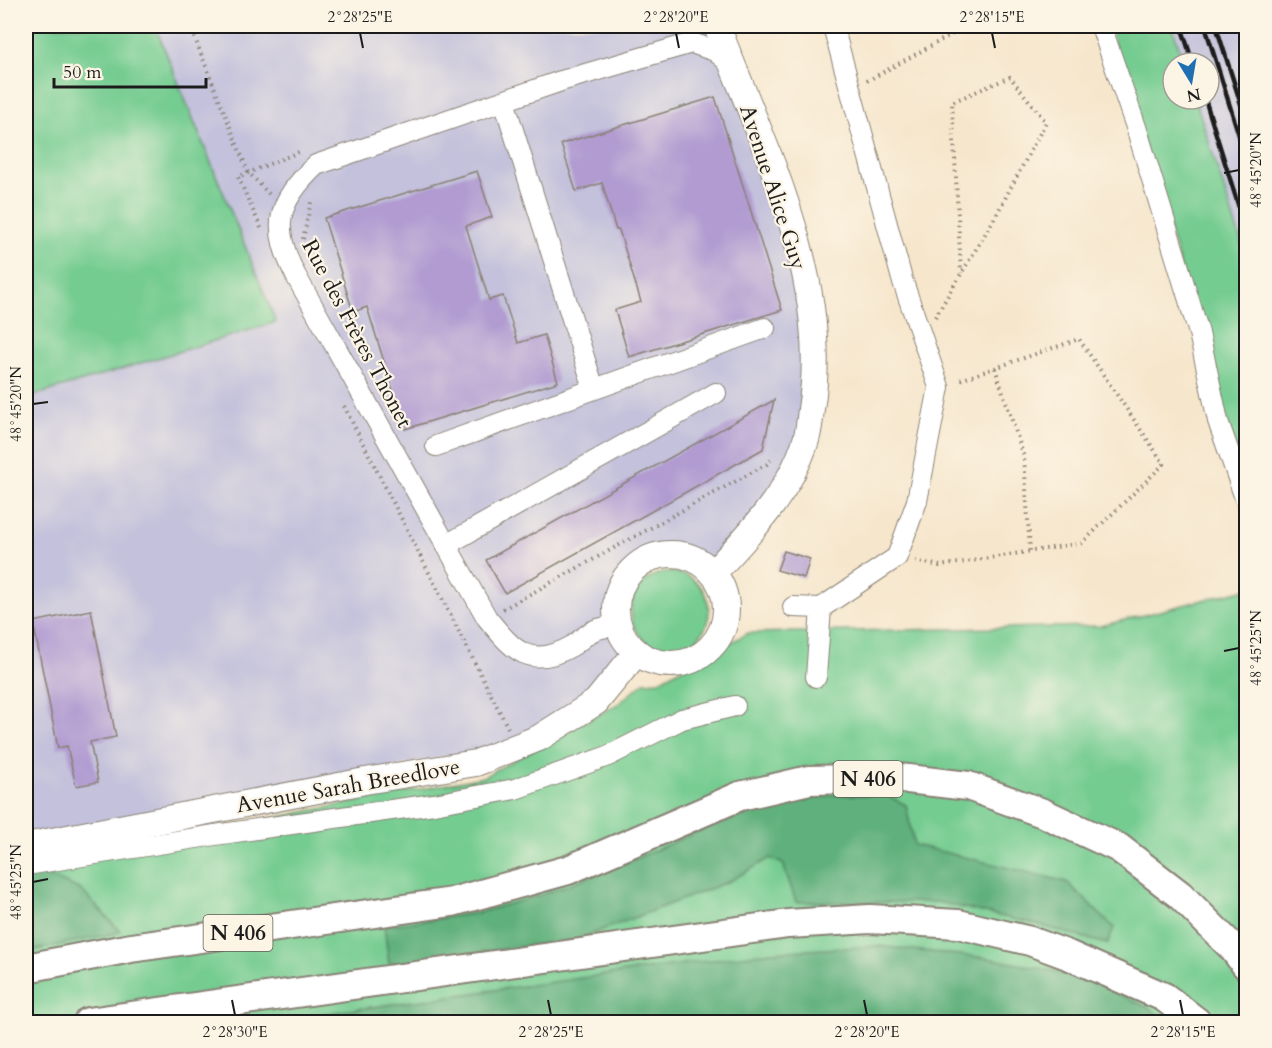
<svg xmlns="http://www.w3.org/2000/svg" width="1272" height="1048" font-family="Cardo,serif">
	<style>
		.industrial { fill: #c3c1db; fill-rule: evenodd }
		.green { fill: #74cc91; stroke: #487456; stroke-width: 1.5 }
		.forest { fill: #5fb07b; stroke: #3e664c; stroke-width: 1.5 }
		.building { fill: #b19bd1 }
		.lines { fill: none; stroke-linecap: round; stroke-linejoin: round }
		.minor-casing { stroke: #898174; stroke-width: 22 }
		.major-casing { stroke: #898174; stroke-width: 28 }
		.highway-casing { stroke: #898174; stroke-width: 32 }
		.path { stroke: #898174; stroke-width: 4; stroke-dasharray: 1.5 4.5; stroke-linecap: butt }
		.minor { stroke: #fff; stroke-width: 20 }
		.major { stroke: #fff; stroke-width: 26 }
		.highway { stroke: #fff; stroke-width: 28 }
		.rail { stroke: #1c1c1c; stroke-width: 4.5 }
		.ticks { fill: none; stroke: #1c1c1c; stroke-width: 2 }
		.labels { text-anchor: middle; stroke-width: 4.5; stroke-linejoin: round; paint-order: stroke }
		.shield { fill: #fcf5e5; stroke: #5f5d58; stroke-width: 1.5 }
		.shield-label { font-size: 21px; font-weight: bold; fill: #1c1c1c }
		.street-label { font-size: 22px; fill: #1c1c1c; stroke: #fcf5e5 }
		.neatline { fill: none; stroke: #1c1c1c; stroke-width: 2 }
		.ticks-label { font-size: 15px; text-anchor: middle; fill: #1c1c1c }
	</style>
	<rect width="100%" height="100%" fill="#fcf5e5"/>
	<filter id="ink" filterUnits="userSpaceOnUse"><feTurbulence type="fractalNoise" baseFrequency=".0167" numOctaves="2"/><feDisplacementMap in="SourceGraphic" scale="12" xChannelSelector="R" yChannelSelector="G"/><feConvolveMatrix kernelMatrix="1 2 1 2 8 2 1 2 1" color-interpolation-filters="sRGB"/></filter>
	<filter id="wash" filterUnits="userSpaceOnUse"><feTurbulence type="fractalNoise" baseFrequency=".008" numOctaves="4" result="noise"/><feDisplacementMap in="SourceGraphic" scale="24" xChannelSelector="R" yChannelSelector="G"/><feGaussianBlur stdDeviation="1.35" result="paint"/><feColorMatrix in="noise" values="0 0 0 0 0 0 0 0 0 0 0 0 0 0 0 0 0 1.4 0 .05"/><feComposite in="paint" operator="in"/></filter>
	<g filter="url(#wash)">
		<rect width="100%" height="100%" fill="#f6e6cc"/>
		<path class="industrial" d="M155,26H713L814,324L811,408L784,488L725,560L641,563L616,601L637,652L539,738L26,841V398L276,321Z
			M1109,26H1246V487ZM1173,63H1209V99H1173Z"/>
		<path class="green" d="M26,26H155L276,322L26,398Z
			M1109,26H1172L1184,63H1173V99H1195L1246,257V487Z
			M631 611a39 39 0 1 1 78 0a39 39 0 1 1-78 0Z
			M1246,589V1022H26V866L483,777L618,704L644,682L659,681L748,633L1101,626Z"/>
		<path class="forest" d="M832,795H887L906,805L914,845L1067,882L1114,928L1107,944L1035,924L937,902H796L783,864L770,858L730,881L576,940L389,964L384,926L477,913L538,896L630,861L738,814Z
			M26,866L81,890L121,932L26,952Z
			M878,946L987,958L1081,976L1147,1007L1169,1022H263L771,952Z"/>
		<g id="blocks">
			<path class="building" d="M715,97L782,310L629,357L615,310L641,302L619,230H616L602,183L576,191L561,144Z
				M477,171L492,217L466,226L489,300L503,296L518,343L544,335L558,382L405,429L367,307L353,312L324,218Z
				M774,400L763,449L505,593L486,560Z
				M784,551L810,559L804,578L777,570Z
				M91,610L116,737L90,742L98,782L76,786L67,746L58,748L33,622Z"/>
		</g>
	</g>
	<g filter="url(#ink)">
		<use href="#blocks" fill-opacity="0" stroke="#898174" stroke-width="1.5"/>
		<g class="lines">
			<defs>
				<path id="minor" d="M1101,26L1136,127L1199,333L1218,421L1246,501
					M504,101L594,389
					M436,446L765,328
					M446,545L716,393
					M793,607L821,608
					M618,625C611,627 602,627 595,630C587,633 580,641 572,646C530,670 514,651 487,618L296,276C271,227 276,203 316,165L561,81L692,43L715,51L732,65
					M816,677L821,608L897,557L917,501L939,387L902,279L833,26
					M26,865L215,835L434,804L515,789L608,756L682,719L735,706"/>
				<path id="major" d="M616 609a55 55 0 1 1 110 0a55 55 0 1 1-110 0Z
					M713,573C749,535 790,492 806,440C809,430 810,419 811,409C832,278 762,144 717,26
					M26,846L365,781L476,763L539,738L596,702L637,652"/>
				<path id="highway" d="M26,968L131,948L452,902L568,870L740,796L809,780L899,778L968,786L1043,813L1119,848L1180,895L1233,948L1246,965
					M88,1022L788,924L870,919L958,924L1030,941L1068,955L1164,997L1197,1022"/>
			</defs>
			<use href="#minor" class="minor-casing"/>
			<use href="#major" class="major-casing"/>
			<use href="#highway" class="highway-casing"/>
			<path class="path" d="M190,26L248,172L270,195
				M867,81L967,26
				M261,228L238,177L301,151
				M303,239L311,202
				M935,317L993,221L1046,122L1010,77L952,102L961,273
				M995,368L1024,457L1030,551
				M344,406L508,728
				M915,561L940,566L1082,543L1164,464L1079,339L957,381
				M503,609L767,464L771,460"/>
			<use href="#minor" class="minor"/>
			<use href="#major" class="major"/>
			<use href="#highway" class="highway"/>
			<path class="rail" d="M1181,26L1193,63
				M1205,26L1246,158
				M1216,26L1246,120
				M1240,26L1246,48
				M1205,99L1246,230"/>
		</g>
	</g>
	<path class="ticks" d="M360,33L363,48M676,33L679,48M992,33L995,48M1224,173L1239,170M33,404L48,402M1224,651L1239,648M33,882L48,879M232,1000L235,1015M548,1000L551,1015M864,1000L867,1015M1180,1000L1183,1015"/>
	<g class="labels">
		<g class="shield">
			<rect x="833.5" y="761" width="69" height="36" rx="4.5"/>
			<rect x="203.5" y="915" width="69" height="36" rx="4.5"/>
		</g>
		<g class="shield-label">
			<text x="868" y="786">N 406</text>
			<text x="238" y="940">N 406</text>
		</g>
		<g class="street-label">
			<text transform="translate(774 187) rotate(72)" y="8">Avenue Alice Guy</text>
			<text transform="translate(358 333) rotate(62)" y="8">Rue des Frères Thonet</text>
			<text transform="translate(348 785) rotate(-10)" y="8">Avenue Sarah Breedlove</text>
		</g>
	</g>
	<rect width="1272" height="1048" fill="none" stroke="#fcf5e5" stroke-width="66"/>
	<g transform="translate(1191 81) rotate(169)"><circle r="28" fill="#fcf5e5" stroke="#a29e95" stroke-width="1.5"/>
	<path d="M0-4.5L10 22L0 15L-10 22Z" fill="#1f6fb2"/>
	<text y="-9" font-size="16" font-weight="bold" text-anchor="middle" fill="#1c1c1c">N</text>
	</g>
	<path d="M54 78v9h152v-9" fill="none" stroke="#1c1c1c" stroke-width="3"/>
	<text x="63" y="78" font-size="18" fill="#1c1c1c" stroke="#fcf5e5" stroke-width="4.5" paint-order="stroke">50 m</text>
	<rect x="33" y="33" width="1206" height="982" class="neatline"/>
	<g class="ticks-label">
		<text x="360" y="22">2°28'25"E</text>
		<text x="676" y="22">2°28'20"E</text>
		<text x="992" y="22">2°28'15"E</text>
		<text transform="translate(1256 170) rotate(-90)" y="5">48°45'20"N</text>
		<text transform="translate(16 404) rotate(-90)" y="5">48°45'20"N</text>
		<text transform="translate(1256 648) rotate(-90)" y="5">48°45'25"N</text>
		<text transform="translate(16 882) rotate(-90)" y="5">48°45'25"N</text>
		<text x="235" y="1037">2°28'30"E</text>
		<text x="551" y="1037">2°28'25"E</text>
		<text x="867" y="1037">2°28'20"E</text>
		<text x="1183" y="1037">2°28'15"E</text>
	</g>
</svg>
